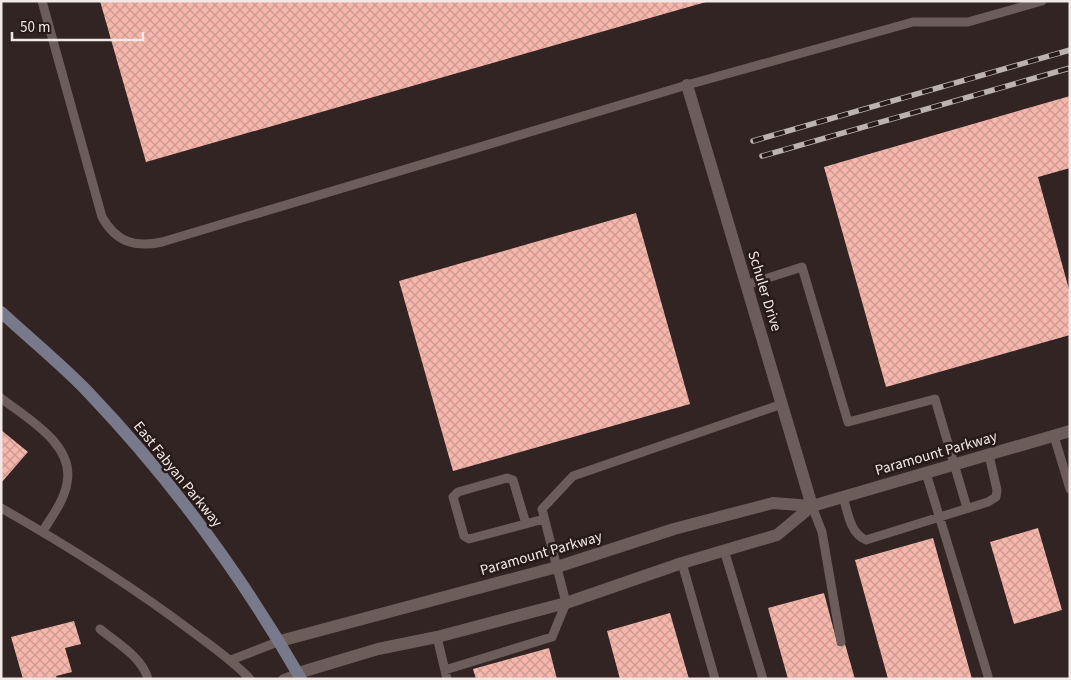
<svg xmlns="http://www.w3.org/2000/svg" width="1071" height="680" font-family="'Source Sans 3',sans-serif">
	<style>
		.building { fill: url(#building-cross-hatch) }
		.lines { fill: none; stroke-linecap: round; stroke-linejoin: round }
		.service { stroke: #6c5d5a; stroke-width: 9 }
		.minor { stroke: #6c5d5a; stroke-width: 12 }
		.secondary { stroke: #787a8c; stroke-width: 12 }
		.rail-casing { stroke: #bcb2b0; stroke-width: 5.5 }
		.rail { stroke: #271a18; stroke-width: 4; stroke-dasharray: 11; stroke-linecap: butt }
		.labels { text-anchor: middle; stroke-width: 5; stroke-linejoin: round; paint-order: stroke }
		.street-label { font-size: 15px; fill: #f2e9e7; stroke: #271a18 }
	</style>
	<defs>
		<pattern id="building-cross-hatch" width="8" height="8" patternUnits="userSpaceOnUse" patternTransform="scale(1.25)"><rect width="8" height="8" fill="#f6b6ab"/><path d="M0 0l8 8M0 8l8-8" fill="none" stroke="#cb9a92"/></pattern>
	</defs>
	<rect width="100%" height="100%" fill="#312422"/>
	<path class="building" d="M100,1H706V2L146,162Z
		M1070,96V168L1038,177L1070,293V335L886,387L824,167Z
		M636,213L690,404L453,471L399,281Z
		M1,430L28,452L1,483Z
		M1038,528L1062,610L1014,624L990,542Z
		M933,538L972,679H888L855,560Z
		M824,593L838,646L845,644L855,679H788L768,608Z
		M670,613L689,679H620L607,631Z
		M74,621L81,644L65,648L72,672L56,676L57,679H23L11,637Z
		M549,648L557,679H476L473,669Z"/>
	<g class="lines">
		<path class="service" d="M42,1L102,217C116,242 135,248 162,242L687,85L913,22H968L1042,1
			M746,285L802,267L848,422L935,399L967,508
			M1,398C26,418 75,444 67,483C64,501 52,516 43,531
			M1054,436L1070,489
			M926,473L988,676
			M843,497C848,513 850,533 866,540L988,502L996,497L997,490L989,455
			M812,506L822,532L841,642
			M1,508C68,546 133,587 194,633C214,648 233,661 250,679
			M526,524L513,480L507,478L458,492L453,497L464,536L469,539L544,519
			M724,550L763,679
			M682,563L715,679
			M100,629C118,644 142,657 148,679
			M437,637L447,679
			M231,660L280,641
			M445,670L552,637L566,603L542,509L573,476L782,404
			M283,679L298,673"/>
		<path class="minor" d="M687,85L812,506
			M280,641L557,567L674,529L773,503L812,506L1070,431
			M298,673L378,649L437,637L566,603L682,563L777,535L812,506"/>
		<path class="secondary" d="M1,312C30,339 61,364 88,392C170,478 242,576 301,679"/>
		<defs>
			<path id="rail" d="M753,141L1070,50
				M762,156L1070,68"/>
		</defs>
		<use href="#rail" class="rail-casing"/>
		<use href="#rail" class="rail"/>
	</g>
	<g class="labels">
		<g class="street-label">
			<text transform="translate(765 291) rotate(73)" y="5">Schuler Drive</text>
			<text transform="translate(936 453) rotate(-16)" y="5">Paramount Parkway</text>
			<text transform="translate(178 474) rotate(51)" y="5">East Fabyan Parkway</text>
			<text transform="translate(541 553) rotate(-16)" y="5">Paramount Parkway</text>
		</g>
	</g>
	<rect width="1071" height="680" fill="none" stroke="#f2e9e7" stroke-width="5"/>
	<path d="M12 32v8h131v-8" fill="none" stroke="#f2e9e7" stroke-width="2.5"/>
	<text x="20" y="32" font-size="15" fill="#f2e9e7" stroke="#271a18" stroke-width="4" paint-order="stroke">50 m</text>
</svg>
